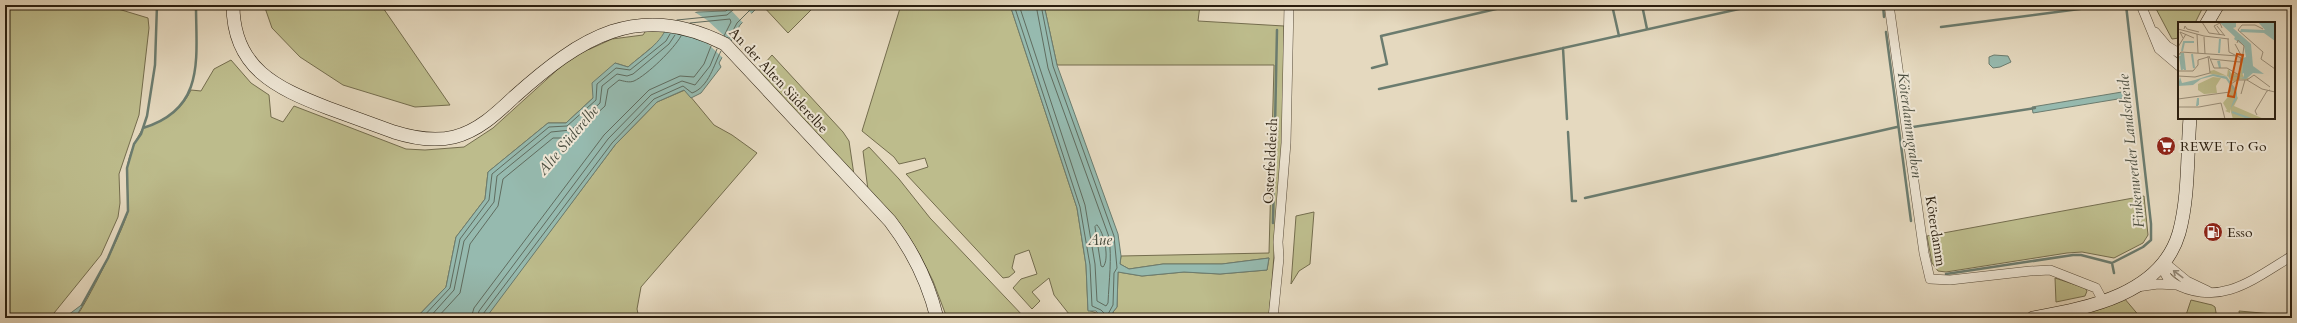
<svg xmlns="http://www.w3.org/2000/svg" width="2297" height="323" font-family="Cardo,serif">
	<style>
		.green { fill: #bdbc8c; stroke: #746d4e }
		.water { fill: #96baaf; stroke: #6b7c6f }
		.pier { fill: #e5d9bf }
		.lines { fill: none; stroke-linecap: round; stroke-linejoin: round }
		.shore { stroke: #606c5f; stroke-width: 1 }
		.stream { stroke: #6b7c6f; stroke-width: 2.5 }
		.street-casing { stroke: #594d3b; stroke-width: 10 }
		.secondary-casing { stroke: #2a1e0f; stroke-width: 14 }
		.street { stroke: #eee6d5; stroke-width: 9 }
		.secondary { stroke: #eee6d5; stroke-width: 13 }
		.oneway { stroke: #968c7c }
		.labels { text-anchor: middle; stroke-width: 4; stroke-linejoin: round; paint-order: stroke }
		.street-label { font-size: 14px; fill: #2a1e0f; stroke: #eee6d5 }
		.poi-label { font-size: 14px; fill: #2a1e0f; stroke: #eee6d5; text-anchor: start }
		.water-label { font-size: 15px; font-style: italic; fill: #4a4d3f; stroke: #eee6d5 }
		.inset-river { fill: none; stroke: #96baaf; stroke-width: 2 }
		.inset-road { fill: none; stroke: #9a8e79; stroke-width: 1 }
		.view { fill: #cc500c; fill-opacity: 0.15; stroke: #cc500c; stroke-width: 2 }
		.inset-edge { fill: none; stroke: #2a1e0f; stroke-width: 2 }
	</style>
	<rect width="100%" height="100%" fill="#e5d9bf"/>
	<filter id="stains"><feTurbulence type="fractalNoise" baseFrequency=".005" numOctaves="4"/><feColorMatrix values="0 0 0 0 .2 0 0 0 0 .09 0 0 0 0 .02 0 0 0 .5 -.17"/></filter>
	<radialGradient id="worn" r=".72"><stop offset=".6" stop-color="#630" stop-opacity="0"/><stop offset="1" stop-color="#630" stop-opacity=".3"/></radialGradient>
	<path class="green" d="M5,5H105L148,18L149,28L139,115L119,174L120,203L118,217L101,255L50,318H5Z
		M264,5H381L450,105L415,107L343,85L300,57L272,28Z
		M762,5H816L788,33Z
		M901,5H1010L1077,208L1086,265L1088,310L1099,314L1102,318H1064L1069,314L1054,295L1049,278L1032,292L1040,301L1032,309L1013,288L1021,279L1037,274L1029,250L1015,255L1012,268L1015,272L1009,277L1003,278L906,174L928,167L925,158L899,164L894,157L862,131Z
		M1044,5H1200L1198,21L1284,26L1283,143L1269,318H1114L1113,312L1117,307L1118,272L1142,276L1184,272L1220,274L1267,270L1269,258L1222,264H1163L1129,269L1120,264L1121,256L1269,253L1274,65H1057Z
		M2154,5H2204L2195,23H2179V38L2172,39Z
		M653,20L668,29L663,38L628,67L615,63L593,98L566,123H548L488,172L485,199L456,237L446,287L416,318H75C84,309 127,223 128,210C129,197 126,183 127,170C128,155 136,140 143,128C165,121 181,111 191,90L201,91L214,69L231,60L251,83L269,95L271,117L283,122L294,106L406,149L425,150L464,147L493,128L578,51L590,49L612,39L643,35Z
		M772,55L843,132L849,141L854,175L758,71Z
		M685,90L714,125L732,135L757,153L641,287L637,309L639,318H485L615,145L657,102Z
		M869,147L899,179L930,218L1025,318H947L933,281L920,255L909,237L868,190L863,151Z
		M2144,196L2148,235L2143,243L2114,258L2082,252L2067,253L1946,272L1938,271L1932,263L1927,236Z
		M1314,212L1310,264L1299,271L1291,284L1296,216Z
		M2055,278L2085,288L2087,291L2085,296L2056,302Z
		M2124,298L2141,318H2055Z
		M2191,300L2212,305L2215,307L2217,318H2185Z
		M2239,311L2273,314V318H2240Z"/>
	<path class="water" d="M732,5H760L740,25L719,63L721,67L701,93L691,98L684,90L657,102L615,145L488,315L485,318H416L446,287L456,237L485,199L488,172L548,123H566L593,98L592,83L615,63L628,67C645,52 666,41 669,18L698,12L726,11Z
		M1010,5H1044L1057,65L1118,234L1121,256L1120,264L1129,269L1163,264H1222L1269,258L1267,270L1220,274L1184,272L1142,276L1118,272L1117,307L1113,312L1112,318H1102L1096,311H1088L1086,265L1077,208Z
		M1994,55L2008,56L2011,62L2000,67L1993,68L1989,64V57Z
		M2128,91L2130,97L2033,113L2032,107Z
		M84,303L75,318H64Z"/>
	<path class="pier" d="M729,5H743L753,15L744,24L728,7Z
		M693,11L707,20L732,43L724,59L705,41L667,20L669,16Z"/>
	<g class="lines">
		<path class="shore" d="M1014,5L1080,207L1090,265L1092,306L1101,310L1107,316L1113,305L1114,273L1117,268L1114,236L1053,66L1041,5
			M1019,5L1085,205L1095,264L1097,301L1106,306L1108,303C1109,280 1112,259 1109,237L1048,68L1036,5
			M677,20L727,15L734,9L735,5
			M690,23L730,19L731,22L724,36
			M729,38L737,23L755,5
			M1097,225C1104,232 1110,259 1103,267L1101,266L1095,227Z
			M422,318L450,288L460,239L489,200L492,174L549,127L567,126L596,100L597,84L616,68L630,70L666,41L670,34
			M429,318L454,290L464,241L494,202L497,176L551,132L571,130L600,103L602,86L617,74L627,76L633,74L669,44L675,35
			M437,318L460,293L470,244L498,206L503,179L553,138H568L575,134L605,106L608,89L619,80C624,81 629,83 634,81C647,75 674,49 681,36
			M471,318L474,308L604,135L649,90L680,76L694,77L704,64L711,46
			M477,318L479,311L608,139L651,95L682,81L695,85L710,66L717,49
			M482,318L483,314L612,143L654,99L683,86L692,93C709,87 714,64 721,51"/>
		<path class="stream" d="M1612,5L1619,36
			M1642,5L1647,29
			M1883,5L1884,17
			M1932,6L1941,5
			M1941,27L2110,5
			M1886,32L1911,221
			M1563,48L1567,119
			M1372,68L1387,64L1381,36L1513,5
			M1379,89L1757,5
			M1913,127L2035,108
			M143,128C206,109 196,58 196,5
			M1568,132L1572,201H1576
			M1585,198L1897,127
			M1273,223L1277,30
			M2114,273L2112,263L2143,247L2151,240V224L2126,5
			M1946,274L2073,255H2081L2112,263
			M82,305L108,258L128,211L127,168L134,144L141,134L147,116L155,65L157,5"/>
		<defs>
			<path id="street" d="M1889,5L1924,253L1930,279L1950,280L2030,271L2050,270L2096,288L2103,301
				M2141,5L2159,49L2179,66
				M2155,32L2167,46L2179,53
				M2164,262C2162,274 2168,281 2179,286C2223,306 2255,278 2292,256
				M2164,262L2187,281L2208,291
				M2137,287L2158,284L2176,285
				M1273,318L1279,258L1278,242L1286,143L1289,5"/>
			<path id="secondary" d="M233,5C233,68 276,88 328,108C350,116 372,124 394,132C413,138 433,142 454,137C478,131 496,114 514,97C581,37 638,0 725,44L890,221C913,251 928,281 937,318
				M2207,23L2217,6
				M2033,318C2087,308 2161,295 2179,233C2189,197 2187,155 2190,118"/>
		</defs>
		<use href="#street" class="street-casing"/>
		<use href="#secondary" class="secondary-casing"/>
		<use href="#street" class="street"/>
		<use href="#secondary" class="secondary"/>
	</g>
	<defs><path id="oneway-shaft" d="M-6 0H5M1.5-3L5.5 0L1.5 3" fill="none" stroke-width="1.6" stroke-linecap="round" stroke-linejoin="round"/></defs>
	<use class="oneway" href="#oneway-shaft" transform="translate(2178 274) rotate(-143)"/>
	<defs>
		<symbol id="supermarket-disc" viewBox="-11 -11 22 22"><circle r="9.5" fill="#8f2418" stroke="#eee6d5"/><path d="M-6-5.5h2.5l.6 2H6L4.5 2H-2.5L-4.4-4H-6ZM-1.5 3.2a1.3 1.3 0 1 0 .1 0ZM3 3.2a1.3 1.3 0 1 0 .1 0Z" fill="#fff"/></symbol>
		<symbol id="fuel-disc" viewBox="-11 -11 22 22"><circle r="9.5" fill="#8f2418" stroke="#eee6d5"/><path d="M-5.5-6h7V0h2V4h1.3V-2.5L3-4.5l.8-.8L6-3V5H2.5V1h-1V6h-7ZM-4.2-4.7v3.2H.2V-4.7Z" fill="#fff"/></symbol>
	</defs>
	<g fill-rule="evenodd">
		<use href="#supermarket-disc" x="2155" y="135" width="22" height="22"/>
		<use href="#fuel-disc" x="2202" y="221" width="22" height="22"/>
	</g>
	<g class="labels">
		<g class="street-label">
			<text transform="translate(779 80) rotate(47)" y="5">An der Alten Süderelbe</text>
			<text transform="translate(1270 161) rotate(-87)" y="5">Osterfelddeich</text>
			<text transform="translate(1936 231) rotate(81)" y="5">Köterdamm</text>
		</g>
		<g class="poi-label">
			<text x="2180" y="151">REWE To Go</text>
			<text x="2227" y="237">Esso</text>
		</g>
		<g class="water-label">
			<text transform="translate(1910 125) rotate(82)" y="5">Köterdammgraben</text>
			<text transform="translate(568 140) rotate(-50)" y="5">Alte Süderelbe</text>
			<text transform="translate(2131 151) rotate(-96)" y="5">Finkenwerder Landscheide</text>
			<text x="1100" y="245">Aue</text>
		</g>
	</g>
	<g transform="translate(2178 22)">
		<rect width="97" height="97" fill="#e5d9bf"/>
		<path d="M66,29L64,51L66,55H61L71,56L69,58L61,57L54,60L55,59L52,57L53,60L50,54L32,52V49L36,48L49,54L50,47L54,52L59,51L61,53L63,48L62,35L63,37ZM35,55L43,56L38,64L39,71L26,72L20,68V62ZM53,62L60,76L56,84L86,97H55L52,87V91L47,89L49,88L45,81L52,72Z" fill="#bdbc8c"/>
		<path d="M41,0H58V5L55,6L73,22L75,44L86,52L75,51L68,57L62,56L66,55V51L64,52L65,36L68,35L66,24L56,17L57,15ZM80,0L97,1V19L86,11L62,10L63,7L87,8ZM51,47L52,55L59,54L60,52V55H49L57,66L59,71V77L53,86L55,97L53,85L58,72L48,57L35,54L23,57L15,63L0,64L2,55L4,61L17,58L15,55L17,58L35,52L51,55Z" fill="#96baaf"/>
		<path class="inset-river" d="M4,29L6,20H16M3,31L6,47M5,31L7,48M41,31L42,17M14,32L16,46M2,34L4,48M40,39L42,46L41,39M19,84L20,76V83M54,90L73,97"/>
		<path class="inset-road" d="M24,0L31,11L46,13M39,4L47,14M0,7L26,14L51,17M6,7L7,4L9,7L21,10M85,7L77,3H64L60,8L85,30L83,37L97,47M19,12L20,31M42,13L36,4L42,1L44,6M26,15L27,32M5,16L2,10L16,16M50,17L51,30L63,36L61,58M59,21L60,18L66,24L64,38M57,22L64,35M0,25L8,12M0,34L3,30L60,34M31,34L36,46H49L61,53M33,37L62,40L63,37M0,49H15L20,43V38L30,35M0,54L17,55L32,51L30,34M69,58L76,53L92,65M63,72L67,58M0,77L52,70L53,62L59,58H69L84,67L97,70M0,85H21L43,81L47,97M79,93L77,89L89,69L92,68"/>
		<path class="view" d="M59,32L65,33L56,75L50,74Z"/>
		<rect width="97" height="97" class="inset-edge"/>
	</g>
	<rect width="2297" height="323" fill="none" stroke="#e5d9bf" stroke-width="20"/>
	<rect x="6" y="6" width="2285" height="311" fill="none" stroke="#2a1e0f" stroke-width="2"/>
	<rect x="10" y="10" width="2277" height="303" fill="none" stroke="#2a1e0f"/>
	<rect width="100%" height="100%" filter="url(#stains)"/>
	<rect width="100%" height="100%" fill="url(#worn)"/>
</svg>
